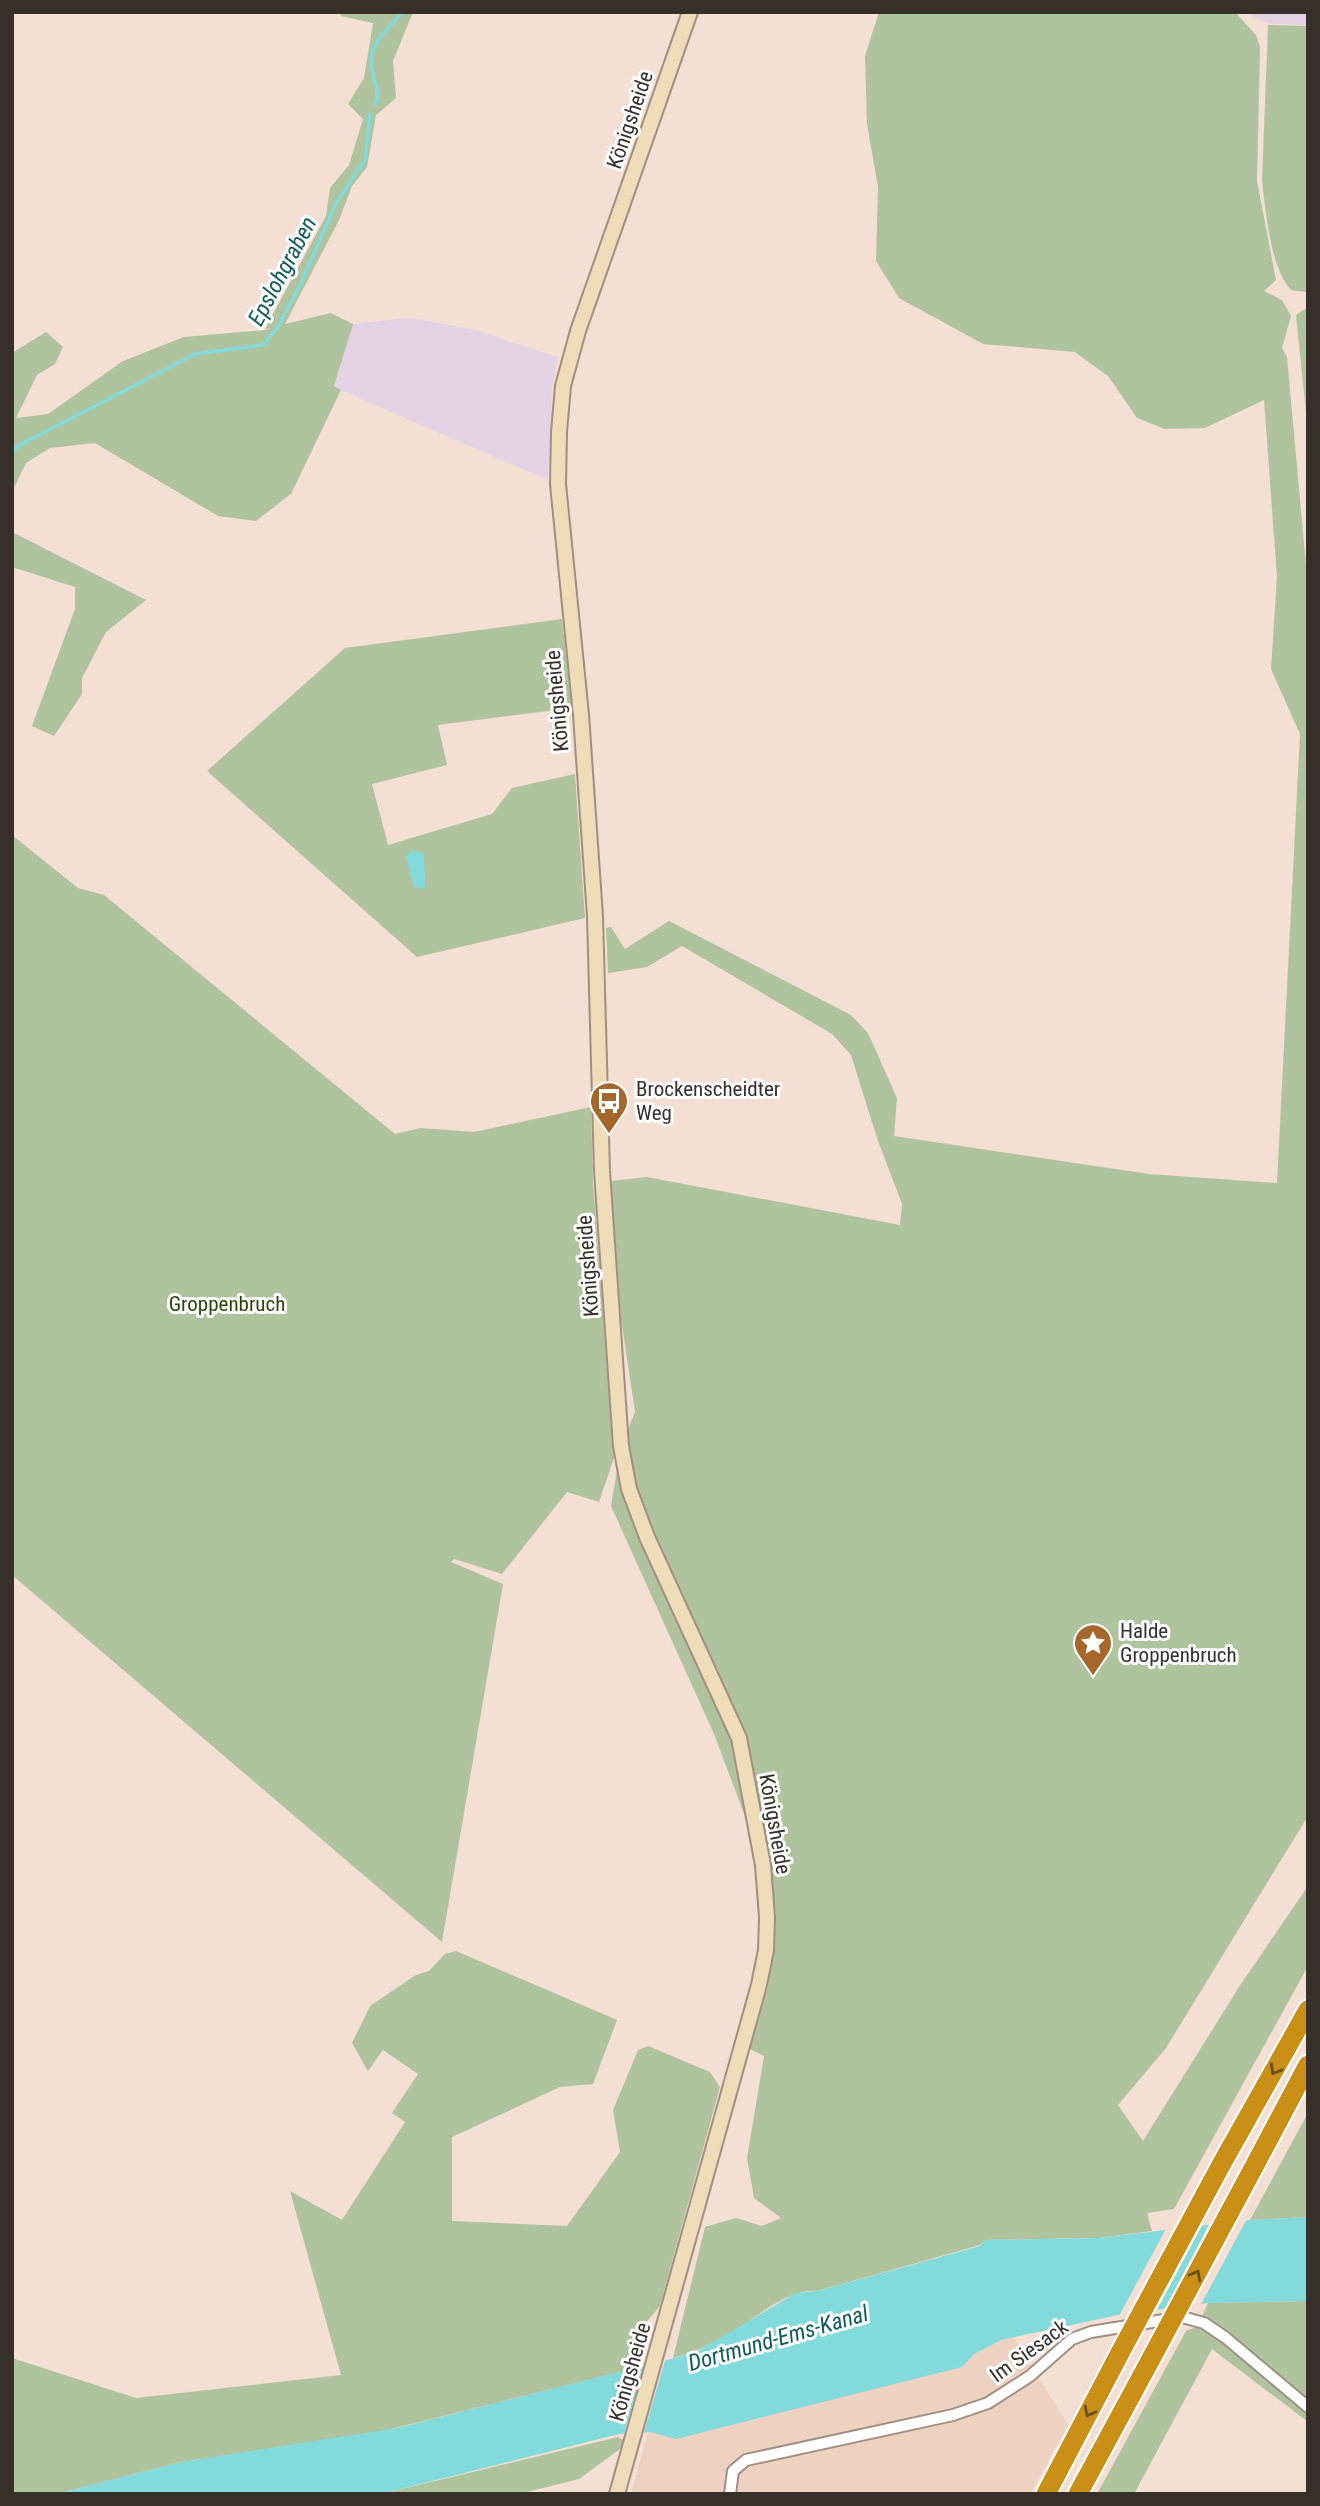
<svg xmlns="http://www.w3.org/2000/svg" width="1320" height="2506" font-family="'Roboto Condensed',sans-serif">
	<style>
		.commercial { fill: #e3d3e5 }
		.built { fill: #edd2c2 }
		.green { fill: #afc39e }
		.water { fill: #83dada }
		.pier { fill: #f3dfd3 }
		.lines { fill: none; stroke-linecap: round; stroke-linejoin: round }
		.stream { stroke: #83dada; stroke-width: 3.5 }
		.minor-casing { stroke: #a28f84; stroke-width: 14 }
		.secondary-casing { stroke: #a28f84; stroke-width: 18 }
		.motorway-casing { stroke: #fff; stroke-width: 23 }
		.minor { stroke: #fff; stroke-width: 10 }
		.secondary { stroke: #efddb9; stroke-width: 14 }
		.motorway { stroke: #c98f16; stroke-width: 19 }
		.motorway-bridge-casing { stroke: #fff; stroke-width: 23; stroke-linecap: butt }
		.motorway-bridge { stroke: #c98f16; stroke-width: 19 }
		.oneway { stroke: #695123 }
		.labels { text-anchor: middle; stroke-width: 6; stroke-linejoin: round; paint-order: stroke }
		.street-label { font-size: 21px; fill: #362f2a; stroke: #fff }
		.poi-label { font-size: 21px; fill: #362f2a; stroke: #fff; text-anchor: start }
		.park-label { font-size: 21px; fill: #2c4608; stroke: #fff }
		.water-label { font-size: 23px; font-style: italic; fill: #105c5c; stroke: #fff }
	</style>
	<rect width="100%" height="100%" fill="#f3dfd3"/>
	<path class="commercial" d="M1245,12H1308V25L1266,23Z
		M410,318L472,329L558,357L552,389L548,480L334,387L353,324Z"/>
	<path class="built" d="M995,2307L1068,2425L1030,2494H631L655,2407Z"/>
	<path class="green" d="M339,12H413L393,61L396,98L376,115L367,167L352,186L339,220L285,324L331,313L353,324L334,386L341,390L291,494L256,521L218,516L95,443L50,448L26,463L12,492V353L46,332L63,347L55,364L37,375L16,418L48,414L123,361L184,337L265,330L273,328L265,329L326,216L330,188L349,165L363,119L348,104L364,78L373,23L341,16Z
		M879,12H1235L1256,35L1260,47L1257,181L1276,280L1264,291L1282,300L1291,316L1282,348L1287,357L1308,587V1816L1166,2048L1118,2105L1143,2141L1239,1987L1308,1886V1966L1174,2209L1147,2213L1152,2231L1098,2238L984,2240L980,2245L817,2291C787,2288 752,2321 725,2337C708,2346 692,2353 673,2358L705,2227L736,2218L762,2226L781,2218L754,2198L747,2158L764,2056L748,2048L768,1987L776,1913L765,1869L714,1734L611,1506L621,1446L635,1412L621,1319L611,1181L647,1177L900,1225L902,1204L877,1138L851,1055L832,1034L682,946L647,967L608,973L606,928L611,927L625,949L669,921L851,1015L868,1033L897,1098L894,1136L1149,1174L1277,1183L1300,734L1271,669L1277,577L1264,400L1205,428L1165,429L1137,418L1108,376L1075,352L983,344L899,298L876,261L878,187L867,124L865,56Z
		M1268,25L1308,26V289L1305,292L1291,290C1270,267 1266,212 1262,181Z
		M1308,307V432L1296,315Z
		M12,532L146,600L106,632L82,678V694L54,736L32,726L75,609V587L12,567Z
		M562,619L572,708L438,725L447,765L372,784L388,845L492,814L512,788L575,774L585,918L417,957L207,771L345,648Z
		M12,835L78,888L104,895L395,1134L420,1128L474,1132L591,1107L593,1181L614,1458L599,1502L567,1492L502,1574L454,1559L451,1562L503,1584L442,1942L12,1575Z
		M456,1951L617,2020L593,2084L560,2087L452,2137V2221L567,2226L620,2152L613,2110L638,2050L648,2046L710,2072L720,2087L660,2306L638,2332L633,2369L371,2434L181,2462L56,2494H12V2358L136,2398L341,2375L290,2191L342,2220L405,2122L392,2113L418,2074L383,2050L368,2071L352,2043L370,2006L416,1975L429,1971L445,1954Z
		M1308,2113V2217L1250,2220Z
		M1308,2301V2422L1212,2349L1134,2494H1097L1186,2331L1198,2326L1208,2303Z
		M618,2437L628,2443L579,2479L519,2494H381Z"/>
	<path class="water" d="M412,850L424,854L425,889L414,887L406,857Z
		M1308,2217V2301L1208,2303L1118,2315L1001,2340L974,2354L962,2367L676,2439L651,2432L619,2434L381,2494H56L181,2462L397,2428L667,2360L696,2352L796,2293L817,2291L980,2246L984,2240L1098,2238L1250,2220Z"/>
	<path class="pier" d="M1248,2217L1199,2308L1163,2312L1211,2221Z
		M1204,2222L1155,2314L1118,2318L1168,2225Z
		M666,2357L643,2436L623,2438L644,2363Z"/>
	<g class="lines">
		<path class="stream" d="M375,104C383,87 367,71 372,54C377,37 392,25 402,12
			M12,453L18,446L195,354L263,345L277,328L300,285L336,203L365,160L370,114"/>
		<defs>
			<path id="minor" d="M730,2494L733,2471L746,2460L953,2415L988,2403L1030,2376L1072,2339L1091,2332L1182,2317L1204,2323L1226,2338L1308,2407"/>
			<path id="secondary" d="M617,2494L759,1985L766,1950L767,1917L763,1865L739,1738L647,1537L629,1489L621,1446L602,1171L595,916L581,715L558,484L559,432L563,386L578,331L690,12"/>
			<path id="motorway" d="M1256,2163L1308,2065
				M1221,2165L1308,2010
				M1046,2494L1121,2351
				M1078,2494L1152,2357"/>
		</defs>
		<use href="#minor" class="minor-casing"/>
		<use href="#secondary" class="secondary-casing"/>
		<use href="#motorway" class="motorway-casing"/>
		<use href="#minor" class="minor"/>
		<use href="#secondary" class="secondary"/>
		<use href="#motorway" class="motorway"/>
		<defs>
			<path id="motorway-bridge" d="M1121,2351L1221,2165
				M1152,2357L1256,2163"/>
		</defs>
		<use href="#motorway-bridge" class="motorway-bridge-casing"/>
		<use href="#motorway-bridge" class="motorway-bridge"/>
	</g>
	<defs><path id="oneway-chevron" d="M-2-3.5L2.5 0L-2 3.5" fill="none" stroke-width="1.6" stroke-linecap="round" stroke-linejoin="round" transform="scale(1.75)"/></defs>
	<g class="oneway">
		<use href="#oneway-chevron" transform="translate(1275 2070) rotate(119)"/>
		<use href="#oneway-chevron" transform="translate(1196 2275) rotate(-62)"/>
		<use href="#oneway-chevron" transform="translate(1089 2412) rotate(118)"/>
	</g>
	<defs>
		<symbol id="bus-pin" viewBox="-11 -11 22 30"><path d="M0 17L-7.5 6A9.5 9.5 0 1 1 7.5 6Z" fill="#a5672c" stroke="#fff"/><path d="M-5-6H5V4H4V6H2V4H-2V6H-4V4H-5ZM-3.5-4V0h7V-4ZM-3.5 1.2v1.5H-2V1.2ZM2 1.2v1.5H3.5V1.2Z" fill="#fff"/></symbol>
		<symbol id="sight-pin" viewBox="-11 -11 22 30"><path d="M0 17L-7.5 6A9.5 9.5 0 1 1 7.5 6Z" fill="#a5672c" stroke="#fff"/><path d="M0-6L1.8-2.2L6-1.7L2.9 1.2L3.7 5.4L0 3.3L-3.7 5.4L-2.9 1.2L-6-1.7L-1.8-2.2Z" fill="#fff"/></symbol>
	</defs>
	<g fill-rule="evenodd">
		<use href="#bus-pin" x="587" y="1079" width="44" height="60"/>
		<use href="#sight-pin" x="1071" y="1621" width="44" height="60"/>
	</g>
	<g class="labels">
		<g class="street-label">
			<text transform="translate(630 120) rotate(-71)" y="7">Königsheide</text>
			<text transform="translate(557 701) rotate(-95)" y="7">Königsheide</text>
			<text transform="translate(588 1266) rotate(-94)" y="7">Königsheide</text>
			<text transform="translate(775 1824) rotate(80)" y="7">Königsheide</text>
			<text transform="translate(1029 2351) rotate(-36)" y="7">Im Siesack</text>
			<text transform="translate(630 2372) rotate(-74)" y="7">Königsheide</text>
		</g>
		<g class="poi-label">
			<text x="636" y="1096">Brockenscheidter<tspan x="636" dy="24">Weg</tspan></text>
			<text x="1120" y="1638">Halde<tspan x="1120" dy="24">Groppenbruch</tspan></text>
		</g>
		<g class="park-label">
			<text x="227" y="1311">Groppenbruch</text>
		</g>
		<g class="water-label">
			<text transform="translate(282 271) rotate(-62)" y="8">Epslohgraben</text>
			<text transform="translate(778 2338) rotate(-16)" y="8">Dortmund-Ems-Kanal</text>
		</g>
	</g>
	<rect width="1320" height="2506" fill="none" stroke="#362f2a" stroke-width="28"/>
</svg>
